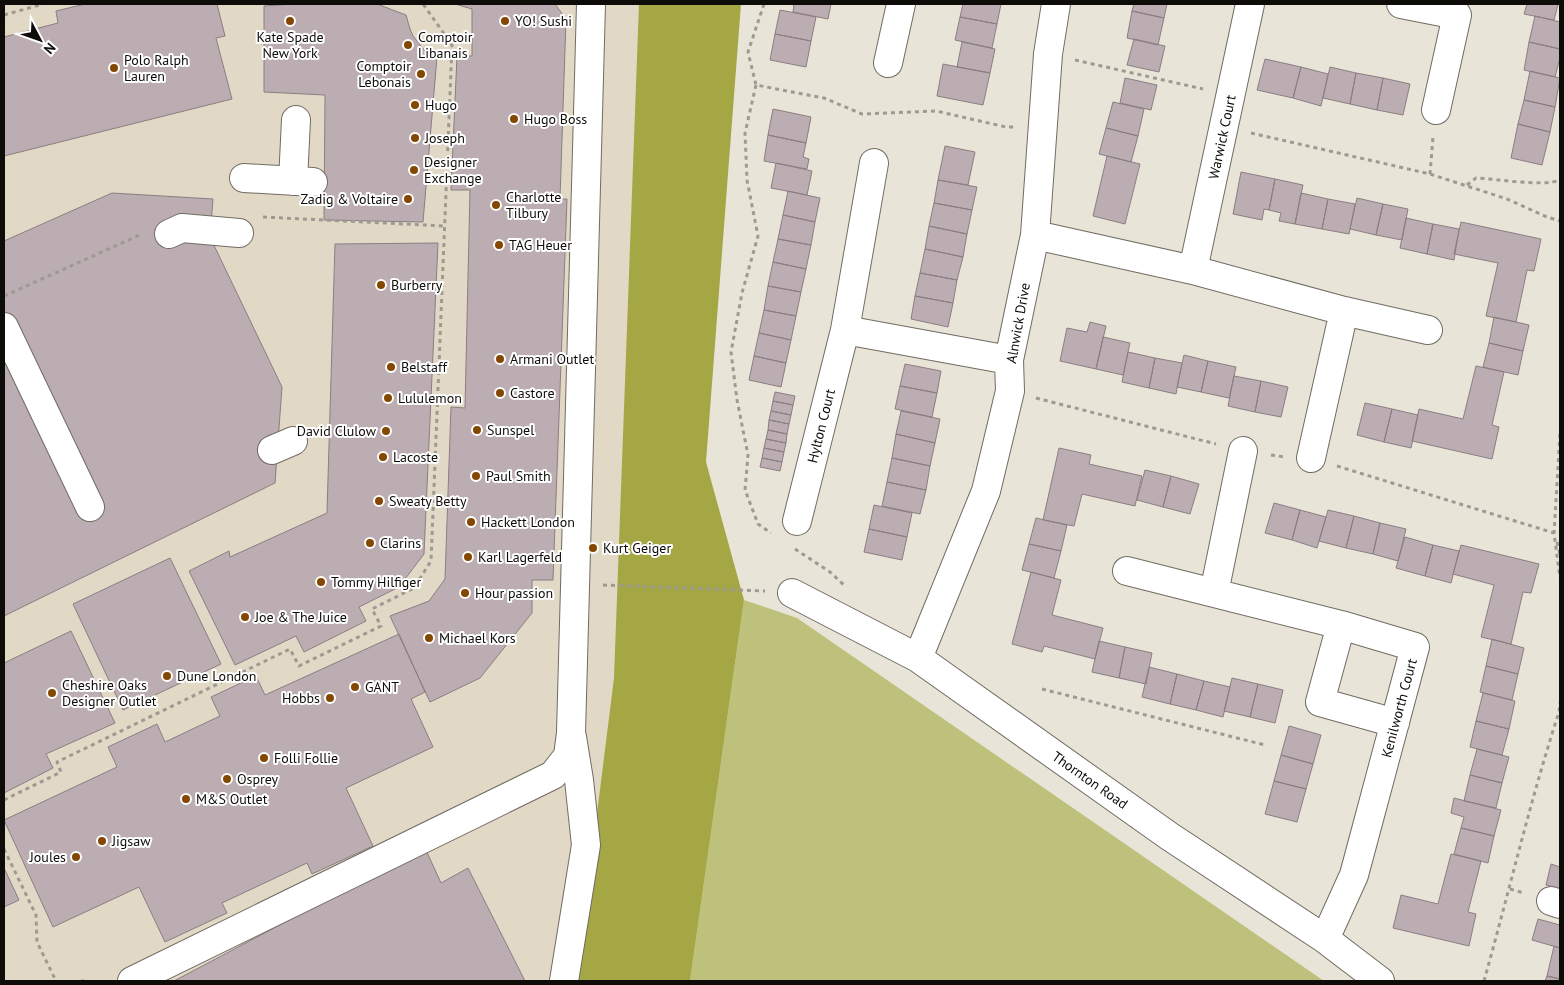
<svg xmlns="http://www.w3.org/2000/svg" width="1564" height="985" font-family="'PT Sans',sans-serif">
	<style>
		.built { fill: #e1d9c6 }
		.green { fill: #bdc17b }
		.forest { fill: #a4a743 }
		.building { fill: #bbadb2; stroke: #8b7e82 }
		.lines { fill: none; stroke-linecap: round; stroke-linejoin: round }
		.minor-casing { stroke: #716c62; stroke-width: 30 }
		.path { stroke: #9e9a91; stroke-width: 3; stroke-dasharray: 4 4; stroke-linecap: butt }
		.minor { stroke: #fff; stroke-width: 28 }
		.poi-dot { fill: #834700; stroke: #fff; stroke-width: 2 }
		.labels { text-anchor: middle; stroke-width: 4; stroke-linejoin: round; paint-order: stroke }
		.poi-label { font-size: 14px; fill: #0e0c08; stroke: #fff; text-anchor: start }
		.street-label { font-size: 14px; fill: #0e0c08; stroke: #fff }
	</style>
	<rect width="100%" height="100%" fill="#e9e4d8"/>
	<path class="built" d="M4,4H738L591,981H4Z"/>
	<path class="green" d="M744,600L797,618L1324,981H690Z"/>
	<path class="forest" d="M639,4H741L706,462L744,600L690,981H576L614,678Z"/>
	<path class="building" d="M85,4H217L225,36L216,38L232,99L4,156V37L58,23L56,11Z
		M293,4H377L406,15L410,29L413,36L425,51L437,57L423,222L324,220L325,95L264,92V6Z
		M455,4H555L566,19L560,199H567L553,580H532V613L480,678L430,702L390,616L429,601L445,579L451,407L465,408L470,190H451L457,56H472V9Z
		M794,4H831L828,19L793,12Z
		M963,4H1001L997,24L960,17Z
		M1134,4H1167L1164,18L1132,11Z
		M1527,4H1558L1554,20L1524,14Z
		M780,10L816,17L811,41L775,34Z
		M1132,11L1164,18L1158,45L1127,38Z
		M1535,16L1560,22V49L1529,42Z
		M960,17L997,24L992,48L955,40Z
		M775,34L811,41L806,67L770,60Z
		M1134,39L1165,46L1159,72L1127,65Z
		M962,42L995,49L990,73L957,67Z
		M1529,42L1560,49V58L1555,77L1524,70Z
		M1265,59L1301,67L1293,98L1257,90Z
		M943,64L990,73L983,105L937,96Z
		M1301,67L1328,74L1321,106L1293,98Z
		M1330,67L1356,73L1350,104L1323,98Z
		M1530,71L1560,78L1555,107L1524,100Z
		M1356,73L1383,78L1377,110L1350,104Z
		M1125,78L1157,85L1151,110L1120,103Z
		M1383,78L1410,84L1403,115L1377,110Z
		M1524,100L1555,107L1550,132L1518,124Z
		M1113,102L1144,109L1138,136L1106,128Z
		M773,109L811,117L806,143L768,135Z
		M1518,124L1550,132L1542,165L1511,158Z
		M1106,128L1138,136L1131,162L1099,154Z
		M768,135L806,143L803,157L809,159L807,169L764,161Z
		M945,146L975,152L968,185L938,180Z
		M1107,156L1140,164L1125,224L1093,216Z
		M776,163L812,171L807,195L771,188Z
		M1241,172L1275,179L1269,210L1264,209L1262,220L1233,214Z
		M1275,179L1303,185L1295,224L1279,221L1281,213L1269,210Z
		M938,180L977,187L972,210L934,203Z
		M788,191L820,198L815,222L783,215Z
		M112,193L213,199L210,237L282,387L275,483L4,616V241Z
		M1301,193L1328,199L1322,229L1295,224Z
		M1357,198L1383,204L1376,235L1350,229Z
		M1328,199L1355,204L1349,234L1322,229Z
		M934,203L972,210L967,234L929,226Z
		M1383,204L1408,209L1402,240L1376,235Z
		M783,215L815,222L811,245L778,239Z
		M1406,218L1433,224L1427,254L1400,248Z
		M1461,222L1541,239L1534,271L1527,270L1516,322L1486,316L1498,263L1454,254Z
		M1433,224L1459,229L1454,260L1427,254Z
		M929,226L967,234L963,257L925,249Z
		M778,239L811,245L806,269L773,262Z
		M438,243L424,554L399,587L359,607L366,621L304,652L296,636L235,665L189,571L229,551L230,557L327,513L335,244Z
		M925,249L963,257L957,280L920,273Z
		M773,262L806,269L801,292L768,286Z
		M920,273L957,280L953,303L915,296Z
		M768,286L801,292L796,316L764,310Z
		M915,296L953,303L948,327L911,319Z
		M764,310L796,316L791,340L759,333Z
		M1494,317L1529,325L1523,351L1489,343Z
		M1090,322L1106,326L1096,369L1060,361L1067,328L1087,332Z
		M759,333L791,340L786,363L754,356Z
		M1103,337L1130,343L1123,375L1096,369Z
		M1489,343L1523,351L1518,375L1483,367Z
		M1128,352L1155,358L1149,388L1122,382Z
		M1184,355L1208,361L1201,392L1177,387Z
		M754,356L786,363L781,387L749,380Z
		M1155,358L1182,363L1176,394L1149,388Z
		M1208,361L1236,367L1229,398L1201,392Z
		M905,364L941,371L937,393L900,386Z
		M1476,366L1504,372L1492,425L1499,427L1492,459L1412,441L1419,409L1463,419Z
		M1234,376L1261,381L1255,412L1228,406Z
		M1261,381L1288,387L1281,417L1255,412Z
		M900,386L937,393L932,417L895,409Z
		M775,392L795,396L793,405L773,401Z
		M773,401L793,405L791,415L771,411Z
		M1365,403L1392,409L1384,442L1357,435Z
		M1392,409L1418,415L1411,448L1384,442Z
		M771,411L791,415L789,424L769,420Z
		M901,411L940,419L935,443L896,434Z
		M769,420L789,424L787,434L768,430Z
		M768,430L787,434L786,443L766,439Z
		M896,434L935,443L930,466L892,458Z
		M766,439L786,443L784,452L764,448Z
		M764,448L784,452L782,462L762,458Z
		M1059,448L1091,455L1089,464L1142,476L1135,506L1082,494L1074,526L1043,520Z
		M762,458L782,462L780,471L760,467Z
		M892,458L930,466L926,490L887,482Z
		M1145,470L1171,476L1163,507L1137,500Z
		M1171,476L1199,484L1190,514L1163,507Z
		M887,482L926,490L920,514L882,506Z
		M1274,503L1300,510L1292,540L1265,533Z
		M874,505L912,513L907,537L869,529Z
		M1300,510L1326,517L1317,548L1292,540Z
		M1328,510L1354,516L1346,548L1319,541Z
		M1354,516L1380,523L1373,554L1346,548Z
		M1036,518L1067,525L1061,551L1029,544Z
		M1380,523L1406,529L1398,561L1373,554Z
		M869,529L907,537L902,560L864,552Z
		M1405,537L1433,545L1425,576L1396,568Z
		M1029,544L1061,551L1054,578L1022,570Z
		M1433,545L1459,551L1451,583L1425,576Z
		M1461,545L1539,564L1531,593L1523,592L1511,644L1481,637L1494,585L1453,574Z
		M170,558L221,664L123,710L73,604Z
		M1031,572L1061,580L1052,615L1103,628L1095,659L1044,646L1042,652L1012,644Z
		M71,631L115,723L46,754L53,768L4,793V663Z
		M399,634L425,692L411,699L433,747L346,788L373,846L312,874L307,863L222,903L227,913L165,942L139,887L53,927L4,820L117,767L108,747L157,724L165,742L220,716L211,697L256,676L265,695Z
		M1492,639L1524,648L1518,674L1486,666Z
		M1099,641L1125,647L1119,678L1092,672Z
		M1125,647L1152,653L1146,684L1119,678Z
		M1486,666L1518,674L1512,700L1480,692Z
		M1149,667L1177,674L1170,704L1142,697Z
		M1177,674L1204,681L1196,710L1170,704Z
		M1232,678L1258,684L1250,717L1224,711Z
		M1204,681L1230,687L1223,717L1196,710Z
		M1258,684L1283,690L1275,723L1250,717Z
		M1483,693L1515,701L1509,729L1476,721Z
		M1476,721L1509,729L1502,755L1470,747Z
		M1289,726L1321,735L1313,764L1281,755Z
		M1477,749L1509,757L1502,783L1470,775Z
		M1281,755L1313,764L1306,789L1274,781Z
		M1470,775L1502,783L1496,808L1464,801Z
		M1274,781L1306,789L1297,822L1265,814Z
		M1454,798L1501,810L1494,836L1461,828L1464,817L1451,813Z
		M1461,828L1494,836L1488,863L1454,854Z
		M425,848L441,883L468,868L525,981H174Z
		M1451,854L1481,861L1468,912L1476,914L1469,946L1393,928L1401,895L1438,904Z
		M1551,864L1560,867V889L1546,885Z
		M4,868L19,900L4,907Z
		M1538,919L1560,925V948L1532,940Z
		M1554,946L1560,948V979L1547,976Z
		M1547,976L1560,979V981H1545Z"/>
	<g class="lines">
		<defs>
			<path id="minor" d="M1401,4L1457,15L1436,110
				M888,63L901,4
				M874,163L845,330L1009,360
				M244,178L313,182
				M293,181L296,120
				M169,234L182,228L239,233
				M1035,235L1193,270L1344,311L1428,330
				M1193,270L1250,4
				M4,327L90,507
				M272,450L293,441
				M1243,451L1214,593L1341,625L1415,647L1354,875L1325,939
				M1311,458L1344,311
				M797,521L845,330
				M1127,571L1214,593
				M792,593L918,658L1169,836L1325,939L1380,981
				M1341,625L1320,702L1395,723
				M918,658L986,491L1010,391L1009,360L1035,235L1048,54L1056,4
				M1551,901L1560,904
				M132,981L553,775L568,756L571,733L591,4
				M564,981L586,845L579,780L572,737"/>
		</defs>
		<use href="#minor" class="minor-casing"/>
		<path class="path" d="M764,4L748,52L756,85L824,98L862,114L936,111L1006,127H1014
			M4,15L43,4
			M1075,60L1203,89
			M756,85L745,133L747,180L758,236L742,293L731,352L737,400L748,455L745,490L758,524L771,533
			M1251,133L1430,174L1507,199L1547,217L1560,221
			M1430,174L1433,137
			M1467,185L1476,178C1498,179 1542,187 1560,180
			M263,217L445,226
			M4,296L142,234
			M1036,398L1216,444
			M1271,455L1285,457
			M1337,466L1554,533L1560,578
			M1554,534L1560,433
			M1557,542L1560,554
			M795,549L830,572L846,587
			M603,585L765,591
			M1042,689L1265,745
			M4,800L61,772L57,762L290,649L299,666L381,626L372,609L414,588L431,561L452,45L423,4
			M4,849L36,915L37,942L56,981
			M1510,889L1524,893
			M81,981H84
			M1484,981C1509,892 1530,801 1559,712L1560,702"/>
		<use href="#minor" class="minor"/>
	</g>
	<g class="poi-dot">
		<circle cx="290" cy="21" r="5"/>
		<circle cx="505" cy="21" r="5"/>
		<circle cx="408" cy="45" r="5"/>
		<circle cx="114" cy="68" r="5"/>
		<circle cx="421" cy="74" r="5"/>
		<circle cx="415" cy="105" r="5"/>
		<circle cx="514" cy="119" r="5"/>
		<circle cx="415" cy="138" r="5"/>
		<circle cx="414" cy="170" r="5"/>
		<circle cx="408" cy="199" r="5"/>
		<circle cx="496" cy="205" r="5"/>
		<circle cx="499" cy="245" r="5"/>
		<circle cx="381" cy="285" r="5"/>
		<circle cx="500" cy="359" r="5"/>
		<circle cx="391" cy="367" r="5"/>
		<circle cx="500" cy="393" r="5"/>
		<circle cx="388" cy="398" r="5"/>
		<circle cx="477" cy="430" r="5"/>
		<circle cx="386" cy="431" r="5"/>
		<circle cx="383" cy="457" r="5"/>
		<circle cx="476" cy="476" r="5"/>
		<circle cx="379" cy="501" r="5"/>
		<circle cx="471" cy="522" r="5"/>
		<circle cx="370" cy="543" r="5"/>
		<circle cx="593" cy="548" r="5"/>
		<circle cx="468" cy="557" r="5"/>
		<circle cx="321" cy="582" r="5"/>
		<circle cx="465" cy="593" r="5"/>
		<circle cx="245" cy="617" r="5"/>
		<circle cx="429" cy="638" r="5"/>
		<circle cx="167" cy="676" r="5"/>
		<circle cx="355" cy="687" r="5"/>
		<circle cx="52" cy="693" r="5"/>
		<circle cx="330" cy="698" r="5"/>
		<circle cx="264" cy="758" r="5"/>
		<circle cx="227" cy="779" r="5"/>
		<circle cx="186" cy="799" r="5"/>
		<circle cx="102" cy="841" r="5"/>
		<circle cx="76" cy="857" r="5"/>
	</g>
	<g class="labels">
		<g class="poi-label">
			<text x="515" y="26">YO! Sushi</text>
			<text x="290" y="42" text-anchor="middle">Kate Spade<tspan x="290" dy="16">New York</tspan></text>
			<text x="418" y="42">Comptoir<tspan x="418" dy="16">Libanais</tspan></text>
			<text x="124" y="65">Polo Ralph<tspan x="124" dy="16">Lauren</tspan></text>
			<text x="411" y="71" text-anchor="end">Comptoir<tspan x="411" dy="16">Lebonais</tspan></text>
			<text x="425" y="110">Hugo</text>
			<text x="524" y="124">Hugo Boss</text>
			<text x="425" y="143">Joseph</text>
			<text x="424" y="167">Designer<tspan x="424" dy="16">Exchange</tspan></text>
			<text x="506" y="202">Charlotte<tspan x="506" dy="16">Tilbury</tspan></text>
			<text x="398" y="204" text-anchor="end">Zadig &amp; Voltaire</text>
			<text x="509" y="250">TAG Heuer</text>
			<text x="391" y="290">Burberry</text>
			<text x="510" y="364">Armani Outlet</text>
			<text x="401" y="372">Belstaff</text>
			<text x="510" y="398">Castore</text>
			<text x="398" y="403">Lululemon</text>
			<text x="487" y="435">Sunspel</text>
			<text x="376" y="436" text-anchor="end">David Clulow</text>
			<text x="393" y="462">Lacoste</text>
			<text x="486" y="481">Paul Smith</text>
			<text x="389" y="506">Sweaty Betty</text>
			<text x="481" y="527">Hackett London</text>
			<text x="380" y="548">Clarins</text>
			<text x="603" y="553">Kurt Geiger</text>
			<text x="478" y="562">Karl Lagerfeld</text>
			<text x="331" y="587">Tommy Hilfiger</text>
			<text x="475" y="598">Hour passion</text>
			<text x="255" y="622">Joe &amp; The Juice</text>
			<text x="439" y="643">Michael Kors</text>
			<text x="177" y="681">Dune London</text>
			<text x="62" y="690">Cheshire Oaks<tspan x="62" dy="16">Designer Outlet</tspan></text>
			<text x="365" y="692">GANT</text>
			<text x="320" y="703" text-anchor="end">Hobbs</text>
			<text x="274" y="763">Folli Follie</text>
			<text x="237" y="784">Osprey</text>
			<text x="196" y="804">M&amp;S Outlet</text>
			<text x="112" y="846">Jigsaw</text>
			<text x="66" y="862" text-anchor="end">Joules</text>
		</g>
		<g class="street-label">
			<text transform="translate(1222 137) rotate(-78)" y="5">Warwick Court</text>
			<text transform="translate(1018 323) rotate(-80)" y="5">Alnwick Drive</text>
			<text transform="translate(821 426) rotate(-76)" y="5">Hylton Court</text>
			<text transform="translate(1399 708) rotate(-75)" y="5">Kenilworth Court</text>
			<text transform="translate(1090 780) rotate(35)" y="5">Thornton Road</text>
		</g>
	</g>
	<rect width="1564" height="985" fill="none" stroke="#0e0c08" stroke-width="10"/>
	<g transform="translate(40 40) rotate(131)" stroke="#ffffff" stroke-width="4" paint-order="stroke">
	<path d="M0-4L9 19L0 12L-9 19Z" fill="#0e0c08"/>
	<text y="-8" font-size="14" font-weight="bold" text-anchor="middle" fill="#0e0c08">N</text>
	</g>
</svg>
